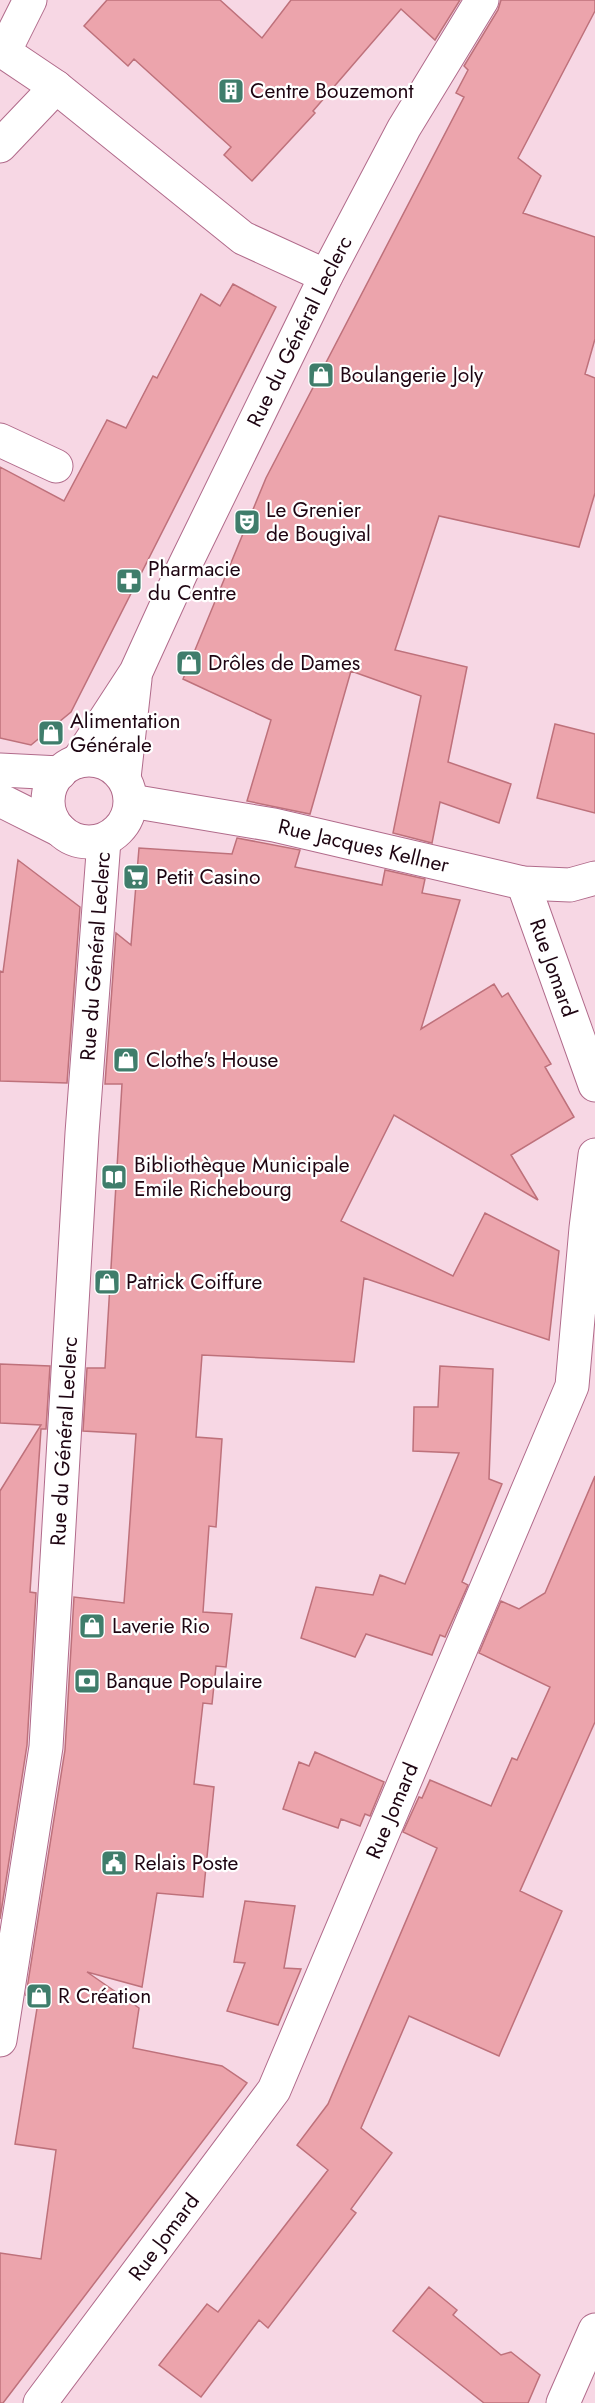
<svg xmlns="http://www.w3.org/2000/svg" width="595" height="2403" font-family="Jost,sans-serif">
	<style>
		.building { fill: #eca4ac; stroke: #be717b; stroke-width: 1.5 }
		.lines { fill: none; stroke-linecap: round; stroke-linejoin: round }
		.minor-casing { stroke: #b16b8b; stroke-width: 35 }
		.minor { stroke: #fff; stroke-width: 33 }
		.labels { text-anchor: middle; stroke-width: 4.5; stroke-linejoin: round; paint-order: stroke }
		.poi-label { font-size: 21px; fill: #1e0512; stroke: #fff; text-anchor: start }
		.street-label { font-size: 21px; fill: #1e0512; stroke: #fff }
	</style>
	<rect width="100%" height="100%" fill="#f7d7e4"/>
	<path class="building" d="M107,0H220L262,38L291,0H460L435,40L401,9L313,111L315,113L252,181L224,155L231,147L134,59L128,66L84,26Z
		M501,0H595V11L518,158L541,176L523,213L595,237V339L585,374L595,378V493L579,547L439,516L395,650L467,667L448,762L511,784L499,823L440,802L432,843L393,833L421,696L351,671L310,814L247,801L271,720L183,679L266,478L464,97L456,93L468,70L464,66L498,10Z
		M233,284L276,307L71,712L31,745L0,738V467L64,501L107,420L126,428L153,376L157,378L201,294L220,306Z
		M555,724L595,734V813L537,798Z
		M237,838L300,850L295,867L382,885L385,870L425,879L422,893L460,900L421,1029L494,984L502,997L508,993L551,1064L545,1067L574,1117L511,1155L538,1200L394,1115L341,1221L453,1276L485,1213L559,1251L549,1340L364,1278L354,1362L202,1355L196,1437L222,1439L216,1527L209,1526L203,1612L232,1614L226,1667L216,1666L212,1704L203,1703L194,1784L214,1787L203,1897L157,1893L142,1987L87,1972L139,2008L133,2048L222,2066L247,2083L3,2403H0V2253L41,2259L56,2150L15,2144L39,1996L26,1995L65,1750L74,1597L124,1603L127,1563L136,1434L83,1431L87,1368H105L122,1084H105L116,933L131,945L139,848L232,854Z
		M18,860L80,907L67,1083L0,1081V971L3,972Z
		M0,1364L50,1366L46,1429H41L30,1592L36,1593L27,1745L0,1919V1491L41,1425L0,1423Z
		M440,1366L493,1369L489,1479L502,1484L462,1582L468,1585L445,1637L440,1635L432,1655L366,1634L355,1657L301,1638L316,1587L373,1595L380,1575L405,1584L459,1453L413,1451L414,1407H438Z
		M595,1476V1722L520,1891L562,1911L499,2056L409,2016L361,2128L392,2153L351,2209L356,2213L268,2328L259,2320L201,2397L159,2365L207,2304L218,2312L328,2170L297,2145L328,2104L437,1848L403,1832L419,1797L422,1798L430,1780L491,1806L512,1758L517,1760L550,1687L479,1653L501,1601L519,1609L545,1593Z
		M315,1752L384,1782L370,1816L365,1814L360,1826L341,1819L338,1828L283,1809L299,1762L309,1766Z
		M245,1901L295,1906L284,1968L301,1969L278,2025L227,2011L245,1963L234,1962Z
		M429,2287L457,2310L453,2315L501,2355L511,2352L540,2375L528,2403H484L393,2331Z"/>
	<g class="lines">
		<defs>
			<g id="minor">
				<path d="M0,49L4,52L30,0"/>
				<path d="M4,52L56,87L243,238L326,276"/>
				<path d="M0,146L56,87"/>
				<path d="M0,440L56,466"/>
				<circle cx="89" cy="801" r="41"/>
				<path id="s1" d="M78,761L136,672L182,571L326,276L404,128L482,0"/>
				<path d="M0,770L60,773"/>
				<path d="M124,778L135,679"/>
				<path d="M0,800L60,830"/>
				<path id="s2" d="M131,801L274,825L523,883L570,885L595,878"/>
				<path id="s3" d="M523,883L595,1085"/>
				<path id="s4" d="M0,2040L46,1747L82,1133L104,840"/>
				<path id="s5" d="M40,2403L274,2090L572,1386L586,1228L595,1155"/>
				<path d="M563,2403L595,2330"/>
			</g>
		</defs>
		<use href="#minor" class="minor-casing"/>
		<use href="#minor" class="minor"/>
	</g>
	<defs>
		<symbol id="building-square" viewBox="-11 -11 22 22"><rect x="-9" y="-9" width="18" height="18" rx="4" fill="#3f7d6b" stroke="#fff"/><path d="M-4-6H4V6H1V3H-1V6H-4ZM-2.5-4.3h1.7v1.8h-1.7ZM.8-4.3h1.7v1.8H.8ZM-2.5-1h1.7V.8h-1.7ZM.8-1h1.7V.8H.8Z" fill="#fff"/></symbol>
		<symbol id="shop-square" viewBox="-11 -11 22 22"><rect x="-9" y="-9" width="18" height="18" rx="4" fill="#3f7d6b" stroke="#fff"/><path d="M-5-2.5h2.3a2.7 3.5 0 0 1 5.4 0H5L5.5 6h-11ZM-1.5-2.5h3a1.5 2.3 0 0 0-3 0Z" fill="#fff"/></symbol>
		<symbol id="theatre-square" viewBox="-11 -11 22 22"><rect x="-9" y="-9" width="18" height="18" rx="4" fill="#3f7d6b" stroke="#fff"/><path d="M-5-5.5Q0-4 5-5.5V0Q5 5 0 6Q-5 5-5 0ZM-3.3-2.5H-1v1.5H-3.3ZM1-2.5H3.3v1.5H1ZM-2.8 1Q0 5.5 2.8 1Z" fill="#fff"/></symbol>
		<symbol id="pharmacy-square" viewBox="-11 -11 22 22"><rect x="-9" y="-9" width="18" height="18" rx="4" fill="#3f7d6b" stroke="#fff"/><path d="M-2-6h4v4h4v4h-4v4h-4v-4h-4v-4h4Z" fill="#fff"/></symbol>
		<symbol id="supermarket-square" viewBox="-11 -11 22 22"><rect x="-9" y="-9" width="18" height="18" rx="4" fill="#3f7d6b" stroke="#fff"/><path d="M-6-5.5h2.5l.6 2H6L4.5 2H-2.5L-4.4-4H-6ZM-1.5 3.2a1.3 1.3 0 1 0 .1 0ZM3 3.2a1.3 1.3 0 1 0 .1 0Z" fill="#fff"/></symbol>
		<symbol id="library-square" viewBox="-11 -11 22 22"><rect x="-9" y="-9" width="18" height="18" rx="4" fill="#3f7d6b" stroke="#fff"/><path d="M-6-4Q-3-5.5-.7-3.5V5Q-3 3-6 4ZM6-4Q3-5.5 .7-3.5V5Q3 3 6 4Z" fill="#fff"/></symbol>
		<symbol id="bank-square" viewBox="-11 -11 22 22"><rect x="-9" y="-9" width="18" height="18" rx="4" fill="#3f7d6b" stroke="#fff"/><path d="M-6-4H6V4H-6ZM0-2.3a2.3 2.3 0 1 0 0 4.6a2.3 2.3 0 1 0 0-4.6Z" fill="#fff"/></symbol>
		<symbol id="civic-square" viewBox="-11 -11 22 22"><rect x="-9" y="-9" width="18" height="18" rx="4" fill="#3f7d6b" stroke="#fff"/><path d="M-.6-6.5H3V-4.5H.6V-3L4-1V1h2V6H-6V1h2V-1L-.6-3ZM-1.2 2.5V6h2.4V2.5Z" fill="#fff"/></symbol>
	</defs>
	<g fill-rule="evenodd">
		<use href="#building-square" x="216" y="76" width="30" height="30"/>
		<use href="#shop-square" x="306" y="360" width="30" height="30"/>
		<use href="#theatre-square" x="232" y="507" width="30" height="30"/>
		<use href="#pharmacy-square" x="114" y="566" width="30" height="30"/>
		<use href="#shop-square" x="174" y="648" width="30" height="30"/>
		<use href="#shop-square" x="36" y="718" width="30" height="30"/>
		<use href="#supermarket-square" x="121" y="862" width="30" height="30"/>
		<use href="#shop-square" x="111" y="1045" width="30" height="30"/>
		<use href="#library-square" x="99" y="1162" width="30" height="30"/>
		<use href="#shop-square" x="92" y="1267" width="30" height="30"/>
		<use href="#shop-square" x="77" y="1611" width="30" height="30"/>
		<use href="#bank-square" x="72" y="1666" width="30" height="30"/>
		<use href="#civic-square" x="99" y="1848" width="30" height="30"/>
		<use href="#shop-square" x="24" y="1981" width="30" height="30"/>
	</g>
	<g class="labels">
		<g class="poi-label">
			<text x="250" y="98">Centre Bouzemont</text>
			<text x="340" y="382">Boulangerie Joly</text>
			<text x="266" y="517">Le Grenier<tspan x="266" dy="24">de Bougival</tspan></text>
			<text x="148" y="576">Pharmacie<tspan x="148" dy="24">du Centre</tspan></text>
			<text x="208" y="670">Drôles de Dames</text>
			<text x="70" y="728">Alimentation<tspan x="70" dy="24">Générale</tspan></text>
			<text x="156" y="884">Petit Casino</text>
			<text x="146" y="1067">Clothe's House</text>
			<text x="134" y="1172">Bibliothèque Municipale<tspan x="134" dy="24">Emile Richebourg</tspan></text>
			<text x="126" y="1289">Patrick Coiffure</text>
			<text x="112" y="1633">Laverie Rio</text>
			<text x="106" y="1688">Banque Populaire</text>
			<text x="134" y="1870">Relais Poste</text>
			<text x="58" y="2003">R Création</text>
		</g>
		<g class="street-label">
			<text dy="7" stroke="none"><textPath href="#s1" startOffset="484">Rue du Général Leclerc</textPath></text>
			<text dy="7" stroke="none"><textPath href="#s2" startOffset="237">Rue Jacques Kellner</textPath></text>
			<text dy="7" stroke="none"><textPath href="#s4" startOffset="1089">Rue du Général Leclerc</textPath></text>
			<text dy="7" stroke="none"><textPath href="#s3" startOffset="90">Rue Jomard</textPath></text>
			<text dy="7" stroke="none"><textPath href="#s4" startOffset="603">Rue du Général Leclerc</textPath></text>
			<text dy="7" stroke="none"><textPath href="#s5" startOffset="694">Rue Jomard</textPath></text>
			<text dy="7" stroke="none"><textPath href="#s5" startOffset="207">Rue Jomard</textPath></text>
		</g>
	</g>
</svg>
